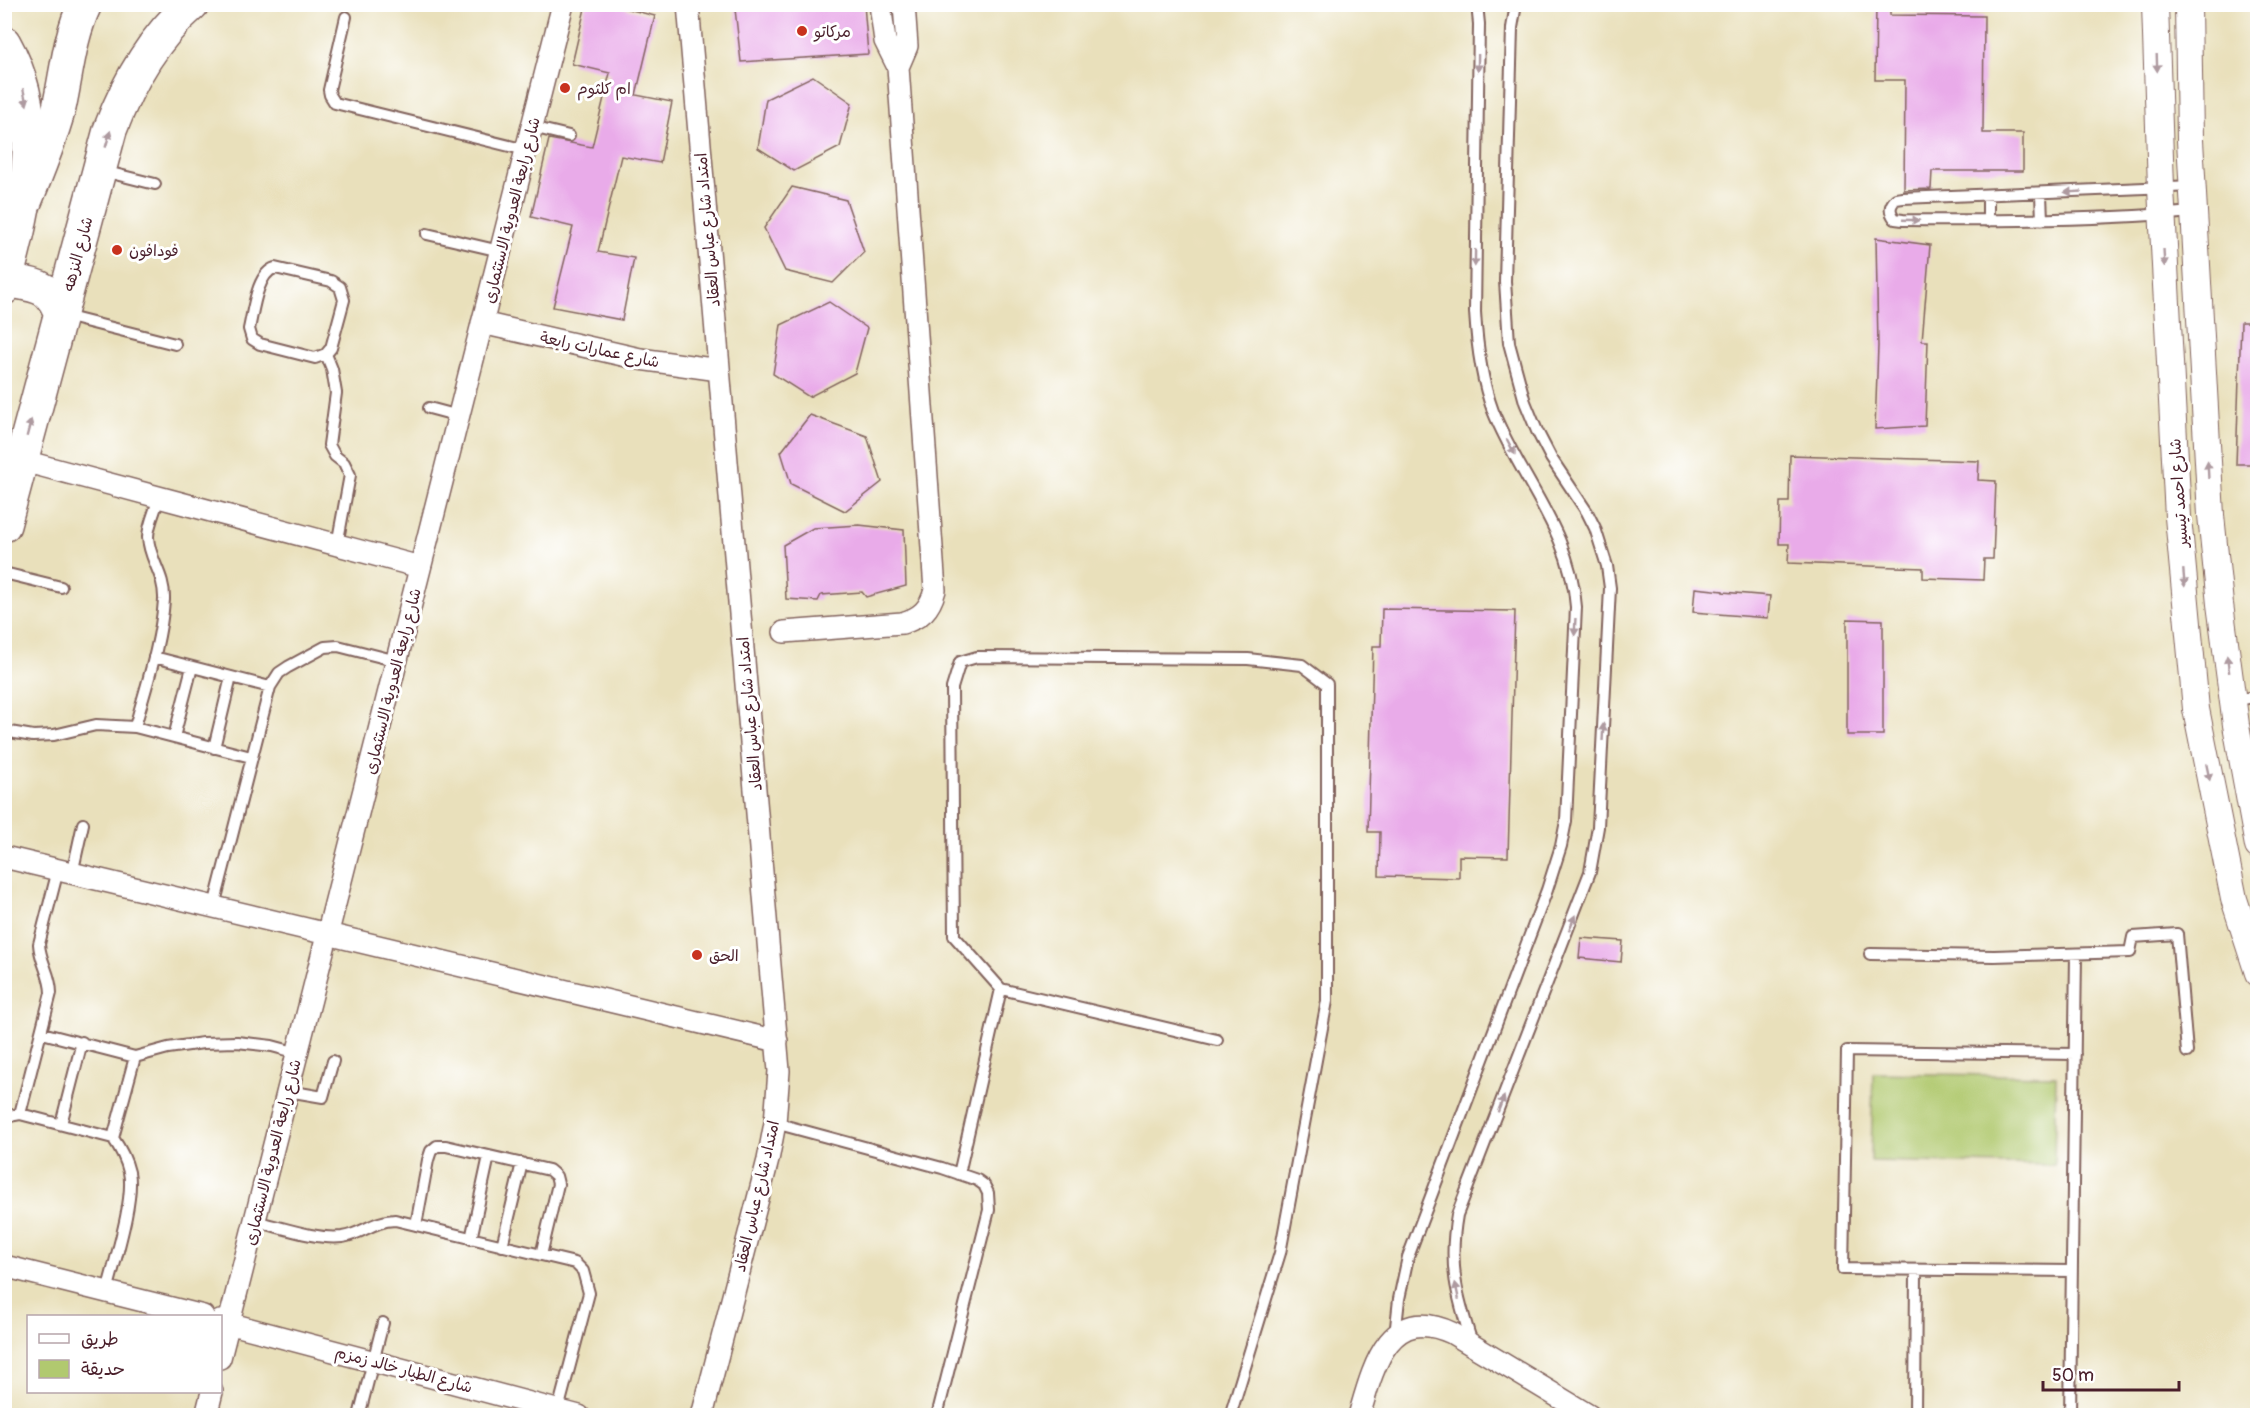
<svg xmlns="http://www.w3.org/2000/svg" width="2262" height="1420" font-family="Pangolin,'Playpen Sans Arabic',sans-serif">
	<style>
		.green { fill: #b1c96f; stroke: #7e744d; stroke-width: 1.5 }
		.building { fill: #e9abe9 }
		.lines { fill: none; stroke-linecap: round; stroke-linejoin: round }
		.service-casing { stroke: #82635d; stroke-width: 14 }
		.minor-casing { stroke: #82635d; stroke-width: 24 }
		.tertiary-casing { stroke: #82635d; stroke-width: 28 }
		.primary-casing { stroke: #82635d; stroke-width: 36 }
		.trunk-casing { stroke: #82635d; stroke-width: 36 }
		.service { stroke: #fff; stroke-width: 10 }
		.minor { stroke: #fff; stroke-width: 21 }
		.tertiary { stroke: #fff; stroke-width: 26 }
		.primary { stroke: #fff; stroke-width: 33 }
		.trunk { stroke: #fff; stroke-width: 33 }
		.oneway { fill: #ae9aa0 }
		.poi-dot { fill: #c8321e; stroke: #fff; stroke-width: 2 }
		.labels { text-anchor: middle; stroke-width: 6; stroke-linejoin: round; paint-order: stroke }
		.poi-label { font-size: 16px; fill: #4a1f2b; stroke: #fff; text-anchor: start }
		.street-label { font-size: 16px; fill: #4a1f2b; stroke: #fff }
	</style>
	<rect width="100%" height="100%" fill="#fff"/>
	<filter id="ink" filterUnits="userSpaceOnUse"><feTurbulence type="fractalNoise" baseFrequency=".0167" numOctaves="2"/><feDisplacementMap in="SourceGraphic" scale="12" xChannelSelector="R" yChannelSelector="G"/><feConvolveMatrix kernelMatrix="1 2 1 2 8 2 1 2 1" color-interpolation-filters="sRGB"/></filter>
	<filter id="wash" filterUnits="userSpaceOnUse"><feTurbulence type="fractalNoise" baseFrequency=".008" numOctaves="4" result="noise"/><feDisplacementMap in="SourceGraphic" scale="24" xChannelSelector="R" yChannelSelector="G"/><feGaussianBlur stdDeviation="1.35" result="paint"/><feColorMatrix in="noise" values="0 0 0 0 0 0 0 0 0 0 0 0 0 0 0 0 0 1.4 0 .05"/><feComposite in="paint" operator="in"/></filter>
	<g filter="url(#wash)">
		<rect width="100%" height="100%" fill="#e9e0bb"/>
		<path class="green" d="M1873,1073L2056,1076L2054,1165L1871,1161Z"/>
		<g id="blocks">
			<path class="building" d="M586,4H609L655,16L636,95L672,102L660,163L621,156L598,252L634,258L622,320L553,307L573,227L531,217L549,139L592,147L610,73L572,64Z
				M807,4H864L868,54L741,62L735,9Z
				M1876,4H1890V15L1984,16L1983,133H2023V171H1932L1931,189L1904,190L1905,80H1875Z
				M813,76L852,103L840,147L794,171L758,148L766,99Z
				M792,187L846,200L864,252L833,283L785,271L764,228Z
				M1876,238L1930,245L1922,341H1928L1925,426L1875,429L1878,346Z
				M829,302L867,328L855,373L809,397L773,374L781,325Z
				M2241,322H2258V464H2236Z
				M810,415L867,436L882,482L845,511L791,484L781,452Z
				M1790,455L1979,461L1978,480L1996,481L1993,559H1984L1983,580L1923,578V568L1788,563L1789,544H1779L1780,502H1789Z
				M859,525L904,530L906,586L866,597L862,592L821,595L818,601L786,599L783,545L813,528Z
				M1695,588L1723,591V592L1770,596L1768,618L1693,612Z
				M1382,609L1515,611L1508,857L1459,856V878L1379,876L1380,832H1368L1373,646H1381Z
				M1847,619L1883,620V735H1847Z
				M1581,938L1623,941L1621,962L1579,958Z"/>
		</g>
	</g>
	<g filter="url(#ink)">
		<use href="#blocks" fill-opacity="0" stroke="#82635d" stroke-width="1.5"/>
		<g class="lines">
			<defs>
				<path id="service" d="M346,17L329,90L330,95L335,103L526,150
					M532,127L569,136
					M103,171L155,184
					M2193,186L1903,198L1896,199C1889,206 1889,211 1895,219L1903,220C2000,221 2097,220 2193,212
					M2041,194L2042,220
					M1988,221V195
					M427,234L500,251
					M275,268L331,281L340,287L344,300L331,348L326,354L315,358L260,344L252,339L249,329C253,312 257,273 275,268Z
					M65,316L175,344
					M326,354L332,369L336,393L329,445L335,456L344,463L350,475L337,545
					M429,408L459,416
					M4,573L61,587
					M154,657L270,687
					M2233,701L2258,696
					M135,727C146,686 161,643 164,600C165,574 149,560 148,537C148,525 156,509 159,497
					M4,731L33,736L54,735L96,725L135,727L251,757
					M174,737L192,667
					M214,748L231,677
					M72,874L83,824
					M214,906L270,687L279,673L288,667L325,647L338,646L397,661
					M1870,954L1994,956L2130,952L2133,937L2177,934L2187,1052
					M42,1033L135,1057L168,1048L203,1043L237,1042L272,1046L298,1053
					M1217,1040L1001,989L954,936L952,688L960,662L977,657L1248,659L1302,665L1327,684V1001L1280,1253L1230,1416
					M288,1091L323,1097L333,1061
					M20,1114L51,993C51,975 40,962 39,944L58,870
					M4,1117L20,1114L113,1138C120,1148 126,1159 129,1172C135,1199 114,1263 107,1292
					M775,1123L942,1168L977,1180L984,1185L988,1193L989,1210L937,1416
					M61,1124L82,1042
					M113,1138L135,1057
					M959,1174L1001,989
					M255,1221C281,1227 317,1240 342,1237C363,1234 372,1221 395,1220L575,1263L583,1271L589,1293L558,1410
					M416,1225L428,1160L431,1151L437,1146H446L549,1170L556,1176L558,1184L541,1255
					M471,1239L489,1156
					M502,1246L522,1163
					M2072,1271L1843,1269L1847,1051L2075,1054
					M1395,1336L1399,1299L1408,1257L1547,890L1561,846L1566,821L1576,607C1571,531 1520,479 1493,411C1481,379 1477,346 1475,312L1479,24L1477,4
					M1472,1343C1457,1296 1448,1266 1457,1215L1590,872L1598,827L1610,588L1607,566L1595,528L1587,512L1551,458L1537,431L1525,402L1509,343L1505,281L1512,28L1516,4
					M359,1416L383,1323
					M1915,1416L1916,1270
					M2070,1416L2076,954"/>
				<path id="minor" d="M688,4L779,1071L775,1123L768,1160L702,1416
					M898,67L907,46L904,4
					M482,323L640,359L719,370
					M20,460L420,567
					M784,632L902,623C921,618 930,609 935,590L898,67L885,41L880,4
					M4,857L777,1041
					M4,1266L203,1316
					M220,1321L579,1416
					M220,1358L563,4
					M206,1416L212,1392
					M1359,1416C1373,1368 1388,1303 1452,1333L1590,1416"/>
				<path id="tertiary" d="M2155,4L2161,188L2178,517L2196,709L2234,899L2258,973
					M2188,4L2190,140L2211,515L2220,604L2236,725L2258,846"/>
				<path id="primary" d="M4,43C48,121 25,207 4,288
					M7,280C35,286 51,284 61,315
					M4,525L110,130C128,82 153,38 192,4"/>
				<path id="trunk" d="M24,204C37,173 50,141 59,108C67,72 69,38 85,4"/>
			</defs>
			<use href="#service" class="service-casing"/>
			<use href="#minor" class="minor-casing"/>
			<use href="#tertiary" class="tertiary-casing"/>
			<use href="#primary" class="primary-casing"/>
			<use href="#trunk" class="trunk-casing"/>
			<use href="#service" class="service"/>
			<use href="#minor" class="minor"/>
			<use href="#tertiary" class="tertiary"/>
			<use href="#primary" class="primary"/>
			<use href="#trunk" class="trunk"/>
		</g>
		<defs><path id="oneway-solid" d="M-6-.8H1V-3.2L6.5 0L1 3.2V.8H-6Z" transform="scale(1.5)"/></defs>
		<g class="oneway">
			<use href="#oneway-solid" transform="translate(1478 63) rotate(91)"/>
			<use href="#oneway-solid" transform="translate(2157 63) rotate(88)"/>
			<use href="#oneway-solid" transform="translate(25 97) rotate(77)"/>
			<use href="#oneway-solid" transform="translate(108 139) rotate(-74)"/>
			<use href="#oneway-solid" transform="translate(2073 192) rotate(177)"/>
			<use href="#oneway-solid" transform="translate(1911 220) rotate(2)"/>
			<use href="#oneway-solid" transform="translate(1475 258) rotate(91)"/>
			<use href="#oneway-solid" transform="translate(2164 258) rotate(87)"/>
			<use href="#oneway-solid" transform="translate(29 428) rotate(-75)"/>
			<use href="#oneway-solid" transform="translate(1511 447) rotate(62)"/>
			<use href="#oneway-solid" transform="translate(2208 470) rotate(-93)"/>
			<use href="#oneway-solid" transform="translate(2184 578) rotate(85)"/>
			<use href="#oneway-solid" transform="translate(1575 627) rotate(93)"/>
			<use href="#oneway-solid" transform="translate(2228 664) rotate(-98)"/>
			<use href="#oneway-solid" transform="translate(1603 732) rotate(-87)"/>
			<use href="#oneway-solid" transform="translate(2208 772) rotate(78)"/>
			<use href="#oneway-solid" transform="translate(1572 923) rotate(-69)"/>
			<use href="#oneway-solid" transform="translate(1501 1104) rotate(-69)"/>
			<use href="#oneway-solid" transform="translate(1457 1291) rotate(-102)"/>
		</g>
	</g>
	<g class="poi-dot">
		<circle cx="802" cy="31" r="6"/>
		<circle cx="565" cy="88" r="6"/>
		<circle cx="117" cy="250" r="6"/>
		<circle cx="697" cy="955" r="6"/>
	</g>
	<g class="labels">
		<g class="poi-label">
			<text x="814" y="37">مركاتو</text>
			<text x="577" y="94">ام كلثوم</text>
			<text x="129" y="256">فودافون</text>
			<text x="709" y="961">الحق</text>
		</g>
		<g class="street-label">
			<text transform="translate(511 210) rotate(-76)" y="6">شارع رابعة العدوية الاستثمارى</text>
			<text transform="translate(707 230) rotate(-95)" y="6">امتداد شارع عباس العقاد</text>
			<text transform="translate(77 254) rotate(-75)" y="6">شارع النزهه</text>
			<text transform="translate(600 349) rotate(12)" y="6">شارع عمارات رابعة</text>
			<text transform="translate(2178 493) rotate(-94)" y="6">شارع احمد تيسير</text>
			<text transform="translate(392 681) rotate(-76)" y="6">شارع رابعة العدوية الاستثمارى</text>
			<text transform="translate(749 714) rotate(-95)" y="6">امتداد شارع عباس العقاد</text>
			<text transform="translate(272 1152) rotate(-76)" y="6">شارع رابعة العدوية الاستثمارى</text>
			<text transform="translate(756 1196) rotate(-77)" y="6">امتداد شارع عباس العقاد</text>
			<text transform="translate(404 1369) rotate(15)" y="6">شارع الطيار خالد زمزم</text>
		</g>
	</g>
	<rect width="2262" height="1420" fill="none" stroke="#fff" stroke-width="24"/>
	<rect x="27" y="1315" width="195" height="78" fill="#ffffff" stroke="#b7a5aa" stroke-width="1.5"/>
	<rect x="39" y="1334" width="30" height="9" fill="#ffffff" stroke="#b7a5aa" stroke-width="1.5"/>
	<text x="81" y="1345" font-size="18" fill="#4a1f2b">طريق</text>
	<rect x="39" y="1360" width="30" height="18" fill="#b1c96f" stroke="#b7a5aa" stroke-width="1.5"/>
	<text x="81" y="1375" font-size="18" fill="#4a1f2b">حديقة</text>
	<path d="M2043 1381v9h136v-9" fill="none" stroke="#4a1f2b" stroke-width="3"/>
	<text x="2052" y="1381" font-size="18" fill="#4a1f2b" stroke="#ffffff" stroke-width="4.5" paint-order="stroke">50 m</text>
</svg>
